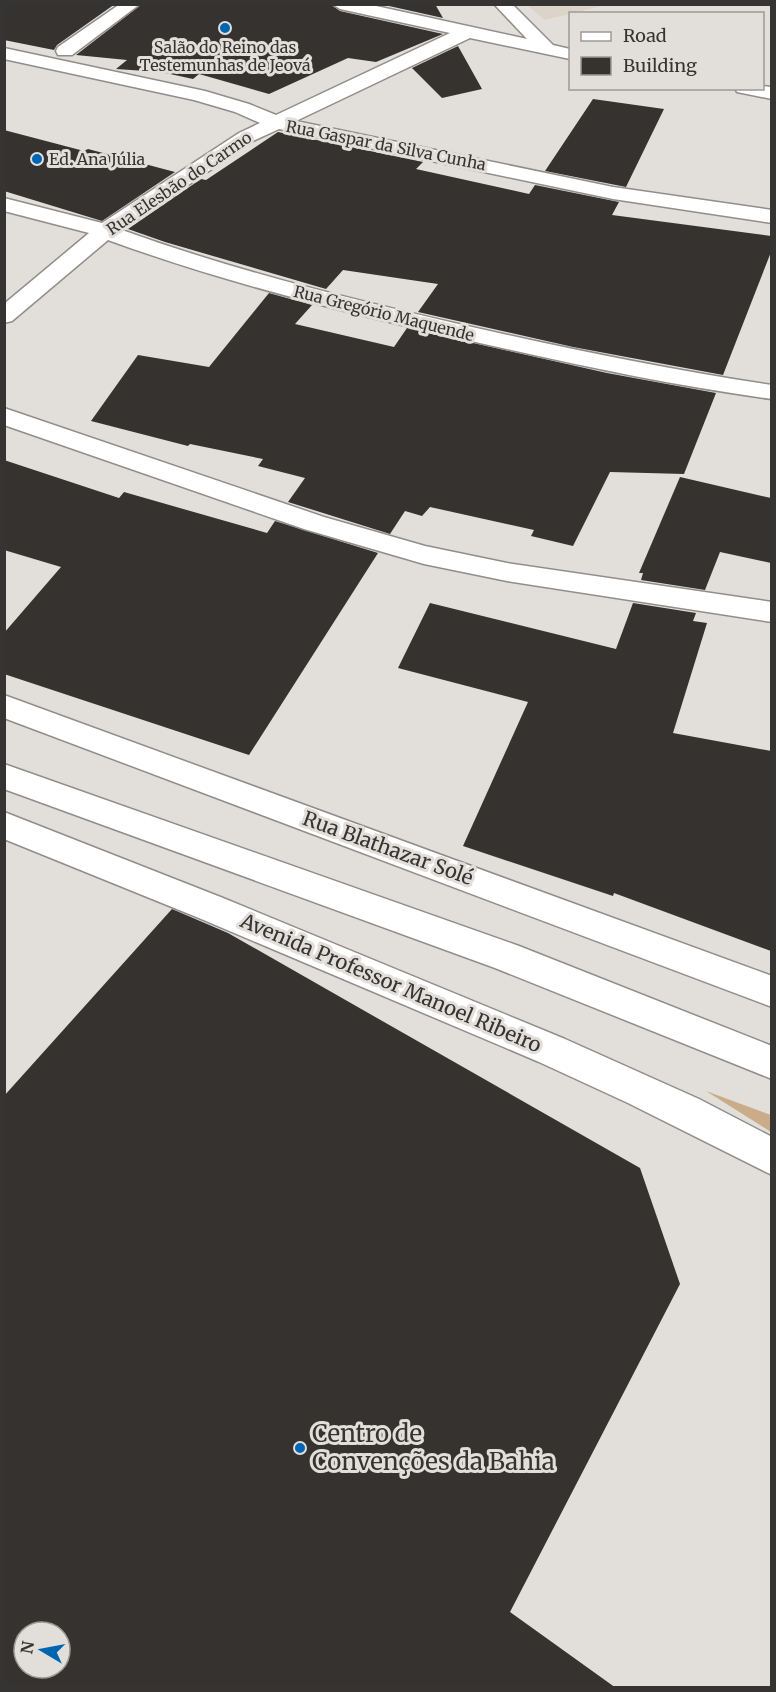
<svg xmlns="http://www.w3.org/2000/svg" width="776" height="1692" font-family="Merriweather,serif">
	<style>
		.built { fill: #dcd3c9 }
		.green { fill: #caac89 }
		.building { fill: #35322f; fill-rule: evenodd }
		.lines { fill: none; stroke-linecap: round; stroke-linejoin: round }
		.minor-casing { stroke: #918d8a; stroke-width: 3 }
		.minor { fill: #fff; fill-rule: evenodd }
		.poi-dot { fill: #0065b1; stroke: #e2deda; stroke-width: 2 }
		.labels { text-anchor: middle; stroke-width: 6; stroke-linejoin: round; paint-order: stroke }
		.far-poi-label { font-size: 16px; fill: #363433; stroke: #e2deda }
		.far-street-label { font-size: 16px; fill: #363433; stroke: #e2deda }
		.street-label { font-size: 20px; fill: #363433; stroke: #e2deda }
		.near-poi-label { font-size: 24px; fill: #363433; stroke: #e2deda; text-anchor: start }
	</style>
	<rect width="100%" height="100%" fill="#e2deda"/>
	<path class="built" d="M527,5H605L545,20Z"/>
	<path class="green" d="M706,1091L771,1115V1132Z"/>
	<path class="building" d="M4,4H115L57,45L54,50L4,40Z
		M142,4H330L340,11L443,34L376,62L348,58L269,94L199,74L193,79L161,72L116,69L127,60L76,55Z
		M380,4H435L443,18Z
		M458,46L482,89L442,98L412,68Z
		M593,99L664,109L626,187L545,171Z
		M4,130L84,151L88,149L175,172L102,221L4,191Z
		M278,132L423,162L416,169L529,194L535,185L619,202L612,215L771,236V252L723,375L573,347L418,312L438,284L343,270L326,289L165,242L128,229L201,179L206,180Z
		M269,293L312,305L295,324L394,347L407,328L607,373L716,393L684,474L610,472L573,546L531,536L534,530L430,507L422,516L405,511L390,534L288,502L305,478L258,466L263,459L190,444L188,446L91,421L138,355L209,367Z
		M4,460L119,498L124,492L267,533L275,521L378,553L249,755L4,674V633L61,567L4,550Z
		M680,477L771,498V563L720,552L705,590L641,580L643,573H639Z
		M430,603L616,649L633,603L696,613L693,621L707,623L673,733L771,751V951L614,893L613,896L463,846L528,702L398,668Z
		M172,909L228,933L640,1168L680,1284L510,1612L616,1688H4V1096ZM24,1632H60V1668H24Z"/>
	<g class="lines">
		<defs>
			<path id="minor" d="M120,4H140L72,55H58L56,51L58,47Z
				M332,4H367L527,39L494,4H512L553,45L570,49V59L470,38L296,121L613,187L772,210V223L613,199L279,129L253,141L122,230C230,269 342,297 454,323C560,347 664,369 772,385V399C661,384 554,360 445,335C331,309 218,280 108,240L12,321L4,323V304L89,233L4,211V198L102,223L239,133L260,123L235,112L194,100L4,59V48L205,91L249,104L276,115L450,33L340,9Z
				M762,86L772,87V99L737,92L735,88H762Z
				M4,408L324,517L425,546L507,563L772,602V622L507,581L424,564L304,529L4,425Z
				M4,695L772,976V1007L4,718Z
				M4,764L519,946L772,1046V1079L495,968L4,789Z
				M4,812L223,898L565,1039L699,1099L772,1137V1175L628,1103L539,1062L199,918L4,839Z"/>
		</defs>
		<use href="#minor" class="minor-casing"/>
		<use href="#minor" class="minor"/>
	</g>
	<g class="poi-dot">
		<circle cx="225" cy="28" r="6"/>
		<circle cx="37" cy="159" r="6"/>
		<circle cx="300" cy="1448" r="6"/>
	</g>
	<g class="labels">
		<g class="far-poi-label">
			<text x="225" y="53">Salão do Reino das<tspan x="225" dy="18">Testemunhas de Jeová</tspan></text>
			<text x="49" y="165" text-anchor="start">Ed. Ana Júlia</text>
		</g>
		<g class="far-street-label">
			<text transform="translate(386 145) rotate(11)" y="6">Rua Gaspar da Silva Cunha</text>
			<text transform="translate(179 183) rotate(-34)" y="6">Rua Elesbão do Carmo</text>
			<text transform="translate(384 313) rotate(14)" y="6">Rua Gregório Maquende</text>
		</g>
		<g class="street-label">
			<text transform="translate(388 848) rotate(20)" y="7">Rua Blathazar Solé</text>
			<text transform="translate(391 983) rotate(23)" y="7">Avenida Professor Manoel Ribeiro</text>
		</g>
		<g class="near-poi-label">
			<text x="312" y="1442">Centro de<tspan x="312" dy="28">Convenções da Bahia</tspan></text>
		</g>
	</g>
	<rect width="776" height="1692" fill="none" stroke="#363433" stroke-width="12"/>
	<rect x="569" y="12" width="195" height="78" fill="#e2deda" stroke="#9d9a97" stroke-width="1.5"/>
	<rect x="581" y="32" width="30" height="9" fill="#ffffff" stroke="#9d9a97" stroke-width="1.5"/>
	<text x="623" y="42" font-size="18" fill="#363433">Road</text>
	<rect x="581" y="57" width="30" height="18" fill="#35322f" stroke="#9d9a97" stroke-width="1.5"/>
	<text x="623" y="72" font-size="18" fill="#363433">Building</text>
	<g transform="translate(42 1650) rotate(280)"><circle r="28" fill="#e2deda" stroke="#9d9a97" stroke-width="1.5"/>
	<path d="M0-4.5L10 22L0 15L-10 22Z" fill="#0065b1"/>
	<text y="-9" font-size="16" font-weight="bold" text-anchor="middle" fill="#363433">N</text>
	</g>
</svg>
